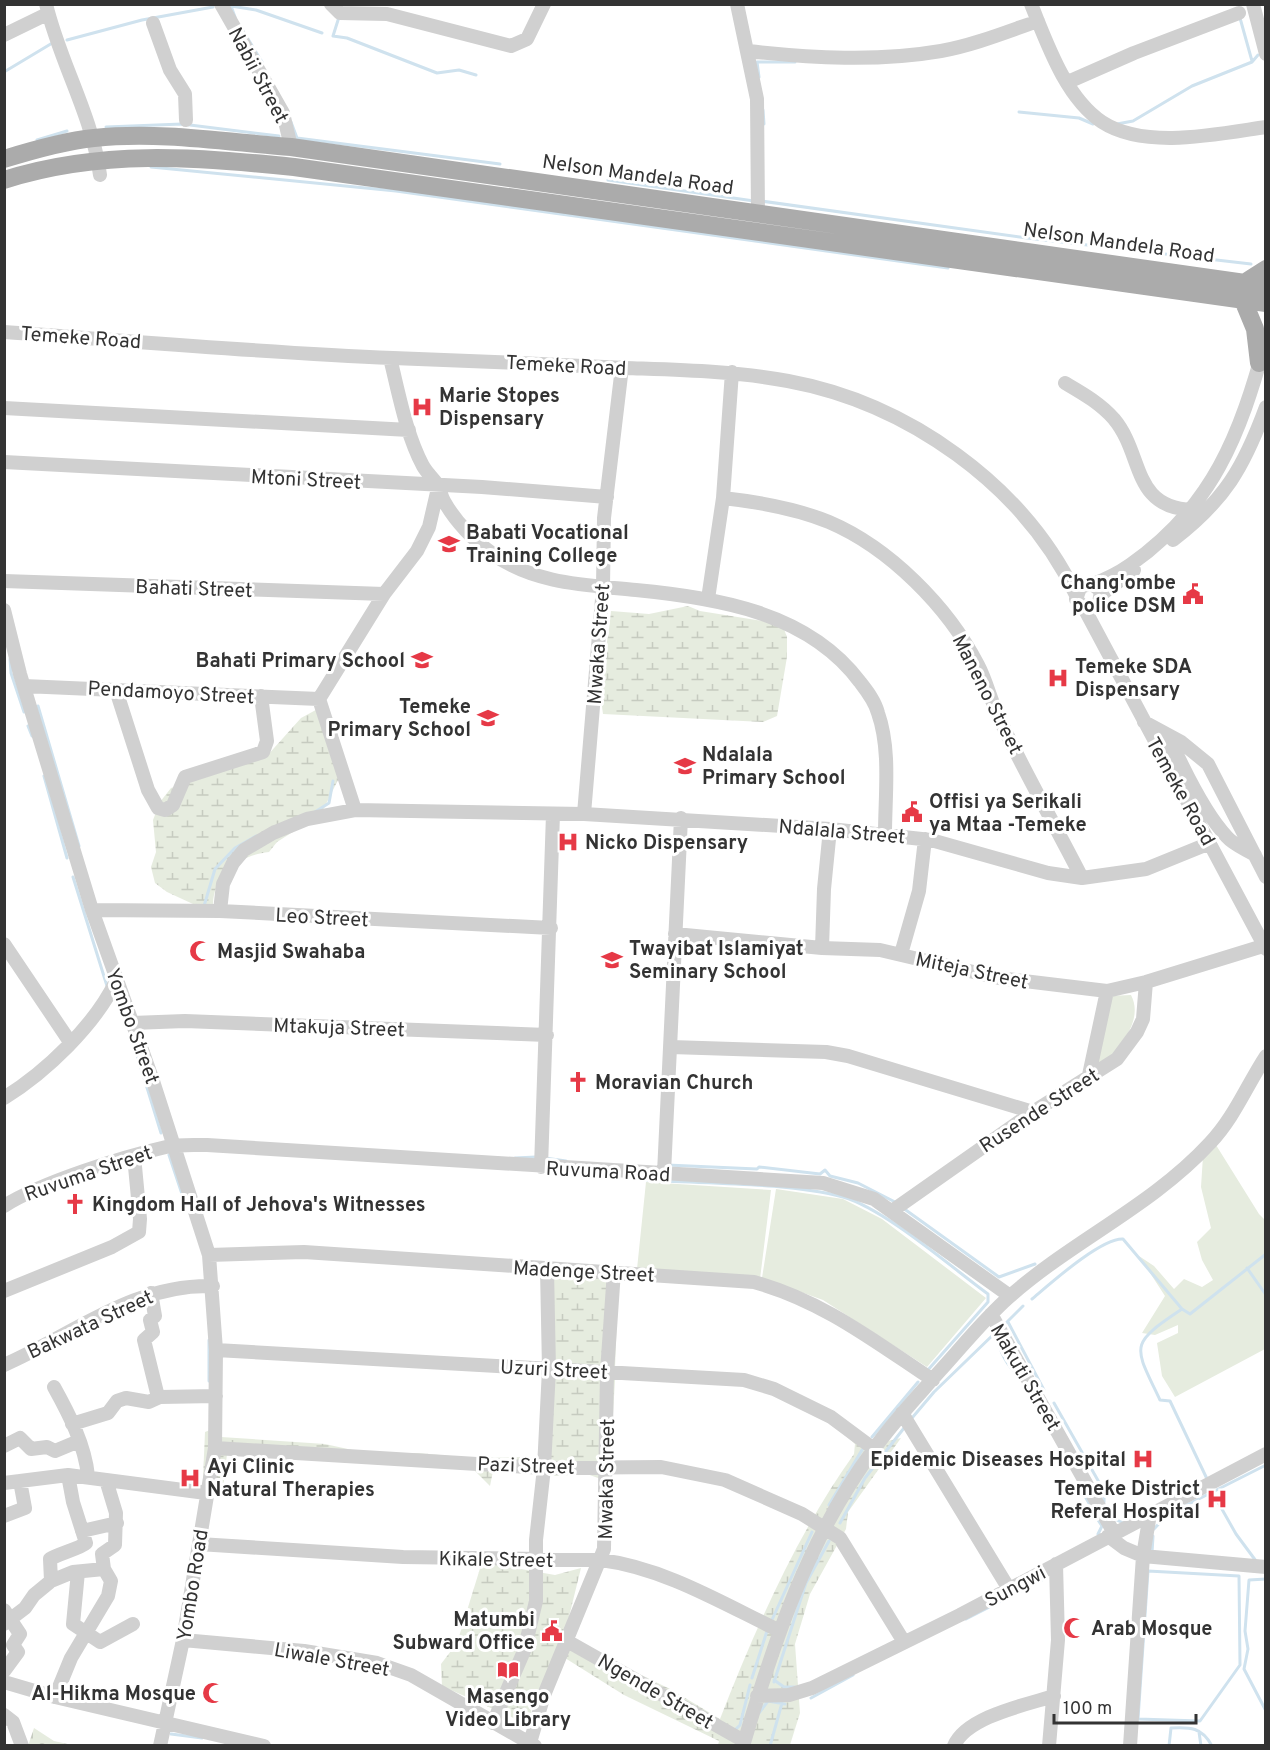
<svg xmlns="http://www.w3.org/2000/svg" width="1270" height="1750" font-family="Overpass,sans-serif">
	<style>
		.green { fill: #e6ecdf }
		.wetland { fill: url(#wetland-marsh) }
		.cemetery { fill: url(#cemetery-stones) }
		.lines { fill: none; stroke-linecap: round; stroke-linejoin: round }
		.stream { stroke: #cfe2ee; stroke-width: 3 }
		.minor { stroke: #d0d0d0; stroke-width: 14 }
		.major { stroke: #ababab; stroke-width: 18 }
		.labels { text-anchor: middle; stroke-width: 6; stroke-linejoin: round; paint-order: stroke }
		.street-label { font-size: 20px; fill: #333; stroke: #fff }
		.poi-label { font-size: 20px; font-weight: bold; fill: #333; stroke: #fff; text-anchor: start }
	</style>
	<defs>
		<pattern id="wetland-marsh" width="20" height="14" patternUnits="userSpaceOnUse" patternTransform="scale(1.5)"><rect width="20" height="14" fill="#e6ecdf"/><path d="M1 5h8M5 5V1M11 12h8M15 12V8" fill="none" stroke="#c6cbc0"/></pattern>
		<pattern id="cemetery-stones" width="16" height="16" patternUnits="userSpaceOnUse" patternTransform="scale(1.5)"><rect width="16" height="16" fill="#e6ecdf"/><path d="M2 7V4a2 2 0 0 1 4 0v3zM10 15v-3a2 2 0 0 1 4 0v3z" fill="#c6cbc0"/></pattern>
	</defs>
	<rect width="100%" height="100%" fill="#fff"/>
	<path class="green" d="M1131,995C1144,1020 1120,1047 1104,1065L1096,1063L1109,996Z
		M1216,1145L1259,1214L1265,1220V1349L1175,1397L1162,1376L1157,1343L1178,1333V1325L1155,1335L1142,1333L1165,1296L1139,1256L1154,1266L1174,1289L1184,1279L1202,1287L1213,1280L1202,1260L1197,1242L1211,1228L1201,1187L1203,1156Z
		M646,1182L771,1190L760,1279L637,1269Z
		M776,1189L843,1199L882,1219L986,1298L927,1367L823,1300L762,1278Z"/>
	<path class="wetland" d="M688,606L700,611L782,624L787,637V657L777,716L763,722L603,714C597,676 608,649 611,611L649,614Z
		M325,705L338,762V780L321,814L277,842L269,852C240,855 214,874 213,904H193L167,892L155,883L151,867L156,852L153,820L160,802L171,788L266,757L301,718Z
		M544,1268L614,1270L617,1314L615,1369L699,1373L764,1381L834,1416L874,1444L901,1438L848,1512L846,1529L810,1594L795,1644L800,1713L790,1745H718L719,1741L624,1695L557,1653L532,1706L529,1725L442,1686L441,1664L457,1643L482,1562L555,1575L581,1568L564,1637L672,1690L720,1719C756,1627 797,1534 854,1454L855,1444C826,1417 783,1392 743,1384C702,1376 657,1380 615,1380L609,1482L587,1474L555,1476L493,1471L490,1486L473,1469L353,1459L227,1454L223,1489L202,1502L205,1432L210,1430L221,1437L325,1444L366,1453H419L471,1458L541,1457Z"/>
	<path class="cemetery" d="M34,1728L54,1741L72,1745L28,1746Z"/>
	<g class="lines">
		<path class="stream" d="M231,6L235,17
			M231,6L256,10L322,33
			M339,17L333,36L347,38L437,73L459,70L476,75
			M1240,18L1252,61
			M242,29L262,62
			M67,40L142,20L213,7
			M4,72L54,42
			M759,77L757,62H795
			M763,110L764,124
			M1019,112L1079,118L1093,124
			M291,122L297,138L500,164
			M1117,124L1133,121L1192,86L1252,62L1258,55
			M106,127L182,124L279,136
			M37,140L67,131
			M151,167L396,191L948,268
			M608,180L754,201
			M761,201L1027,238L1251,264
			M10,659L11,673L24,712
			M38,706L79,846
			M28,726L32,736
			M44,776L67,858
			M315,812L329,803L333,781
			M73,877L107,986
			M204,906L215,869L235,848L256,836
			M112,996L120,1007
			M137,1055L161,1133
			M169,1155L182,1194
			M515,1158L536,1157
			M545,1158L566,1161
			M667,1165L757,1169L759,1167L820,1174L825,1170L830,1176L858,1183L895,1202
			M646,1180C706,1184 786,1182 843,1197C885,1209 951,1267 988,1294V1302L927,1371
			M903,1208L999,1277L1035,1264
			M1247,1268L1266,1295
			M1032,1299C1051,1283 1101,1238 1123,1239L1182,1309L1190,1314L1266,1254
			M1182,1309C1128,1345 1134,1345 1160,1400L1170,1401L1208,1481
			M1008,1322L1044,1390
			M1006,1323L1023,1306
			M999,1338C998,1350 1008,1368 1019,1375
			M209,1340V1381
			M1054,1403L1104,1491V1502
			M912,1418L934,1392L996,1332
			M872,1437L918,1382
			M1210,1488L1236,1534L1256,1561
			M1086,1498L1094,1512
			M829,1505L862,1450
			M1107,1508L1115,1519L1123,1523
			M1098,1520L1102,1526L1098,1534
			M840,1523L865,1478L904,1428
			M1154,1529L1167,1515L1266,1465
			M1152,1553L1153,1536
			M1148,1571L1239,1576L1240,1665L1200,1721L1138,1719Z
			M1266,1579L1249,1580L1245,1631L1248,1649L1244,1669L1266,1711
			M966,1619L1042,1580
			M771,1622L812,1532
			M752,1678L767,1631
			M774,1680L784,1687H795
			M774,1682L806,1583L829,1541
			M811,1698L853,1675
			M759,1713L768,1701L785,1704
			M735,1730L740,1725L750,1685
			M1199,1732L1201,1746
			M171,1734L202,1738
			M770,1746L782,1703
			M1169,1746L1171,1728C1190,1727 1202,1727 1212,1746"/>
		<path class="minor" d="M46,4C60,63 92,114 100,175
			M221,4L283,113L291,147
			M331,4L340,13L387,14L511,46L527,39L544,4
			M737,4L757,99L758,214
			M1031,4C1047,43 1065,97 1102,122C1145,150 1218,134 1266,127
			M1253,4L1266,54
			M153,23L170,70L185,94L186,120
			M4,35L43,16H49
			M748,51C812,58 877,62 941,51C974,45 1006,32 1038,21
			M1068,82L1134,53L1239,13
			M4,332C134,341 264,353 393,358C471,361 548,364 626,368C680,370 734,371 788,381C907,403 1023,484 1076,595
			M390,358C399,394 406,434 423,466C427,473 433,478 437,484C440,489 441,496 444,501C455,521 474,541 493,554C534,584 587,585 636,590C717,598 808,612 860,682C867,691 875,701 878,713C891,750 885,795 885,834
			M1065,383C1082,393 1100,403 1114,419C1144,455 1131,507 1192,510
			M4,408L409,430
			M4,462L482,487L607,497
			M723,498C759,502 795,508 829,522C890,548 948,607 978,665C987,682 991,702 1000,720C1025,773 1055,825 1082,878
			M1173,540C1225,500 1244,467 1266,407
			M4,581L384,594
			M1092,584L1101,591L1099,603L1093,608H1084L1076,599L1080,588C1085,584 1088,585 1093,584C1104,580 1120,572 1130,565C1213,507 1240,435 1266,340
			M1102,594L1134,570
			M708,599L723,498L732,372
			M1084,608L1266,949
			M4,610L20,674L92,910L151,1075L209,1255L216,1350L215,1448L183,1640L160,1746
			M24,686L319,699L384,594L417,551L429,527L438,488
			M116,690L148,790L158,808L165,810L173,805L185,777L263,752L267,741L261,696
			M319,699L355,810
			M1144,722L1181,742L1208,764L1266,877
			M1168,735C1181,764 1205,814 1227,837C1234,845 1245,849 1255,855
			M584,814L603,587L604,518L622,367
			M92,910L220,911L551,928
			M220,911L223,884L233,863L244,850L273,833L307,819L355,810L584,814L830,829L931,840L1048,873L1082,878L1146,869L1210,843
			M675,934L822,948L880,950L999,978L1107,991L1146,982L1263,946
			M4,944L70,1042
			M822,948L824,889L830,829
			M901,954L919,891L925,839
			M132,1023L185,1021L547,1035
			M671,1047L826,1052L848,1056L1033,1112
			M1089,1075L1107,991
			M4,1098C46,1072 95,1025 116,981
			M541,1167L553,814
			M664,1173L681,818
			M4,1206C42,1182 122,1157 166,1147C179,1144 194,1145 207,1145L823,1183L874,1199L1010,1296
			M892,1211L1033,1112L1117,1059L1137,1032L1143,1019L1146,982
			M209,1255L304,1252L754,1282C823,1301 874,1341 933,1380
			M4,1291L112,1247L139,1232L140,1219L134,1156
			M151,1293L155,1316L150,1320L153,1332L144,1340L158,1397
			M991,1314L1114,1533
			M216,1350L744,1380L774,1389L831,1417L874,1449
			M4,1365C75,1334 132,1284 213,1286
			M54,1387C69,1414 85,1445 88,1476
			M902,1413L1009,1589
			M72,1424L108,1413L117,1401L126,1398L149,1402L160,1397L216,1396
			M4,1446L20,1438L31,1449L47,1447L55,1451L79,1441
			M215,1448L544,1468L661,1467L725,1480L802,1514L840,1538L904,1642
			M4,1483L68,1475L206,1493
			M4,1516L25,1508L20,1481
			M82,1531L117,1523
			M1108,1536L1124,1548L1143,1556L1266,1567
			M199,1544L403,1557L601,1560C664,1568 722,1603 780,1631
			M78,1572L73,1624L100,1642L133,1624
			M51,1581L50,1559C58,1554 81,1548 86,1543L73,1502L68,1475
			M4,1610L20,1634L13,1645L18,1652L4,1671
			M4,1624L25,1608L34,1595L51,1581L73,1572L104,1569
			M183,1640L304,1651L377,1663L411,1675L535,1746
			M567,1641L744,1741
			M4,1682L55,1697L264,1746
			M757,1696L789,1695L812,1688L960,1615L1266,1454
			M55,1697L71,1658L108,1596L111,1581L104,1569L102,1554L115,1545L116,1513L106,1480
			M4,1715L13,1722L22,1746
			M493,1723L524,1651L536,1601V1540L544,1468L549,1369L547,1269
			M529,1746L544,1695L604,1549L607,1372L614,1271
			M743,1746C774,1641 808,1538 874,1449C893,1422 916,1398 938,1373C961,1348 983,1320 1009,1297C1072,1241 1152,1206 1210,1143C1234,1118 1247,1085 1266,1056
			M954,1746C966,1717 1025,1705 1054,1696
			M1049,1746L1058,1640L1056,1564
			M1130,1746L1143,1556L1150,1514"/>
		<path class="major" d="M4,159C33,150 64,141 94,138C159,131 226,142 291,147L1266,286
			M4,180C101,149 195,157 294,167L1266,303
			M1244,283L1266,269
			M1243,300L1255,329L1259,363"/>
	</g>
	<defs>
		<symbol id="hospital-bare" viewBox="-9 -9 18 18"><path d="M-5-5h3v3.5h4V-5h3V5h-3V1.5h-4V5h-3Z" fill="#e63946" stroke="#fff" stroke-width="2.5" paint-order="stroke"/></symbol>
		<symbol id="university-bare" viewBox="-9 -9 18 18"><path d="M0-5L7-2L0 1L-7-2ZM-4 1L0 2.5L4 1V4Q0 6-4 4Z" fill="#e63946" stroke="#fff" stroke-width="2.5" paint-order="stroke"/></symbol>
		<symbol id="civic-bare" viewBox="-9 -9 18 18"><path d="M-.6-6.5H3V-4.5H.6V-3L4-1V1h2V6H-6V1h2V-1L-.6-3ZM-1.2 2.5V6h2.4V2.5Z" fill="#e63946" stroke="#fff" stroke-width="2.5" paint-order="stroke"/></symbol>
		<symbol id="school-bare" viewBox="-9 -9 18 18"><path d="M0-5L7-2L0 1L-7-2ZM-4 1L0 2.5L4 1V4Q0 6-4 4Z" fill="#e63946" stroke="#fff" stroke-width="2.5" paint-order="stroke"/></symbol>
		<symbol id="mosque-bare" viewBox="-9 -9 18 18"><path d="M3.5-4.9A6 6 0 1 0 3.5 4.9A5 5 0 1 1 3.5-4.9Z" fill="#e63946" stroke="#fff" stroke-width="2.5" paint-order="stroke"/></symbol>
		<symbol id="church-bare" viewBox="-9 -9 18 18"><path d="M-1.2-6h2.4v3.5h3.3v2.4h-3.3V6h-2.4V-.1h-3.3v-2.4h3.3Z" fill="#e63946" stroke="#fff" stroke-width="2.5" paint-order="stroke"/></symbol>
		<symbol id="library-bare" viewBox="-9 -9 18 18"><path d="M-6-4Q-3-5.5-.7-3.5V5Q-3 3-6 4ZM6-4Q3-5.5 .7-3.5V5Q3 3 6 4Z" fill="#e63946" stroke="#fff" stroke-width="2.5" paint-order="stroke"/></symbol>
	</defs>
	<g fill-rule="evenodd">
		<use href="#hospital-bare" x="407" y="392" width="30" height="30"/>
		<use href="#university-bare" x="434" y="529" width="30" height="30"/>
		<use href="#civic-bare" x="1178" y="579" width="30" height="30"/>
		<use href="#school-bare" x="407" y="645" width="30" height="30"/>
		<use href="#hospital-bare" x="1043" y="663" width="30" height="30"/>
		<use href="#school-bare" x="473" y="703" width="30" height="30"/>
		<use href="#school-bare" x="670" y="751" width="30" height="30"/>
		<use href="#civic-bare" x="897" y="797" width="30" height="30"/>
		<use href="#hospital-bare" x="553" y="827" width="30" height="30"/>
		<use href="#mosque-bare" x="185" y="936" width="30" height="30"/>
		<use href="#school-bare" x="597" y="945" width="30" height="30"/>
		<use href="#church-bare" x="563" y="1067" width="30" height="30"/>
		<use href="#church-bare" x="60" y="1189" width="30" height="30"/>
		<use href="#hospital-bare" x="1128" y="1444" width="30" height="30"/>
		<use href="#hospital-bare" x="175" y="1463" width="30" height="30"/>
		<use href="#hospital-bare" x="1202" y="1484" width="30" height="30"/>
		<use href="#mosque-bare" x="1059" y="1613" width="30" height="30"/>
		<use href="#civic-bare" x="537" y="1616" width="30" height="30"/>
		<use href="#library-bare" x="493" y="1655" width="30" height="30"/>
		<use href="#mosque-bare" x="198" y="1678" width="30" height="30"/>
	</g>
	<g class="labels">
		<g class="street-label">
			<text transform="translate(259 75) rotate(62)" y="7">Nabii Street</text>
			<text transform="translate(638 174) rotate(8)" y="7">Nelson Mandela Road</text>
			<text transform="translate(1119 242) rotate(8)" y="7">Nelson Mandela Road</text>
			<text transform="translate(81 337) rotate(4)" y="7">Temeke Road</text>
			<text transform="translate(566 365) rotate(3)" y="7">Temeke Road</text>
			<text transform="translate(306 479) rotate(3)" y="7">Mtoni Street</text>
			<text transform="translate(194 588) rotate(2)" y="7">Bahati Street</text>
			<text transform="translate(598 644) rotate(-86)" y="7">Mwaka Street</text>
			<text transform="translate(171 692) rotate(3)" y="7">Pendamoyo Street</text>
			<text transform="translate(988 694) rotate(63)" y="7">Maneno Street</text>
			<text transform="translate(1181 791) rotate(61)" y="7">Temeke Road</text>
			<text transform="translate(842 831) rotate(5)" y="7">Ndalala Street</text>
			<text transform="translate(322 917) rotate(3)" y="7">Leo Street</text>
			<text transform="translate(972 970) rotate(12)" y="7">Miteja Street</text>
			<text transform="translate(133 1026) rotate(70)" y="7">Yombo Street</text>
			<text transform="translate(339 1027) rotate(2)" y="7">Mtakuja Street</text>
			<text transform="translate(1039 1110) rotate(-33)" y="7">Rusende Street</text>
			<text transform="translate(608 1171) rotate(3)" y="7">Ruvuma Road</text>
			<text transform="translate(88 1173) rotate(-19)" y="7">Ruvuma Street</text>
			<text transform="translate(584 1271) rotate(3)" y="7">Madenge Street</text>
			<text transform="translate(90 1324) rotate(-25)" y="7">Bakwata Street</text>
			<text transform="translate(554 1369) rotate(3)" y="7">Uzuri Street</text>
			<text transform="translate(1026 1377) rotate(60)" y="7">Makuti Street</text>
			<text transform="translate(526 1465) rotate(2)" y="7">Pazi Street</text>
			<text transform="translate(606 1479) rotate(-89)" y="7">Mwaka Street</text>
			<text transform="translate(496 1559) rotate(1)" y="7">Kikale Street</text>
			<text transform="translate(192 1585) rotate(-81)" y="7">Yombo Road</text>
			<text transform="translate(1015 1586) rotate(-28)" y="7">Sungwi</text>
			<text transform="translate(332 1659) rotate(10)" y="7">Liwale Street</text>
			<text transform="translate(656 1691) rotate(30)" y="7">Ngende Street</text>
		</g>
		<g class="poi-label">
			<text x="439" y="402">Marie Stopes<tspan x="439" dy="23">Dispensary</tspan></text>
			<text x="466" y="539">Babati Vocational<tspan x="466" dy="23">Training College</tspan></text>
			<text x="1176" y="589" text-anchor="end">Chang'ombe<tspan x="1176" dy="23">police DSM</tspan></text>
			<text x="405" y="667" text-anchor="end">Bahati Primary School</text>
			<text x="1075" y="673">Temeke SDA<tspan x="1075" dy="23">Dispensary</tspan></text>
			<text x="471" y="713" text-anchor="end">Temeke<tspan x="471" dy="23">Primary School</tspan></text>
			<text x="702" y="761">Ndalala<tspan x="702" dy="23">Primary School</tspan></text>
			<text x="929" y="808">Offisi ya Serikali<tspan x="929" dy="23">ya Mtaa -Temeke</tspan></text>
			<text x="585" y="849">Nicko Dispensary</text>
			<text x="629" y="955">Twayibat Islamiyat<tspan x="629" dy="23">Seminary School</tspan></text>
			<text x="217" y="958">Masjid Swahaba</text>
			<text x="595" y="1089">Moravian Church</text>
			<text x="92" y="1211">Kingdom Hall of Jehova's Witnesses</text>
			<text x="1126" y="1466" text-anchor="end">Epidemic Diseases Hospital</text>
			<text x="207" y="1473">Ayi Clinic<tspan x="207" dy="23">Natural Therapies</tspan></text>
			<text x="1200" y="1495" text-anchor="end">Temeke District<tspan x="1200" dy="23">Referal Hospital</tspan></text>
			<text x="535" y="1626" text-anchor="end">Matumbi<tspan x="535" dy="23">Subward Office</tspan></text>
			<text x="1091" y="1635">Arab Mosque</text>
			<text x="196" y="1700" text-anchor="end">Al-Hikma Mosque</text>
			<text x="508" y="1703" text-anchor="middle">Masengo<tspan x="508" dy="23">Video Library</tspan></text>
		</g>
	</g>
	<rect width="1270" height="1750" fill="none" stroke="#333333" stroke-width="12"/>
	<path d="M1054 1714v9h142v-9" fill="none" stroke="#333333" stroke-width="3"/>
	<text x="1063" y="1714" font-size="18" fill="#333333" stroke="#ffffff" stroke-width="4.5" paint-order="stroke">100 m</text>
</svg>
